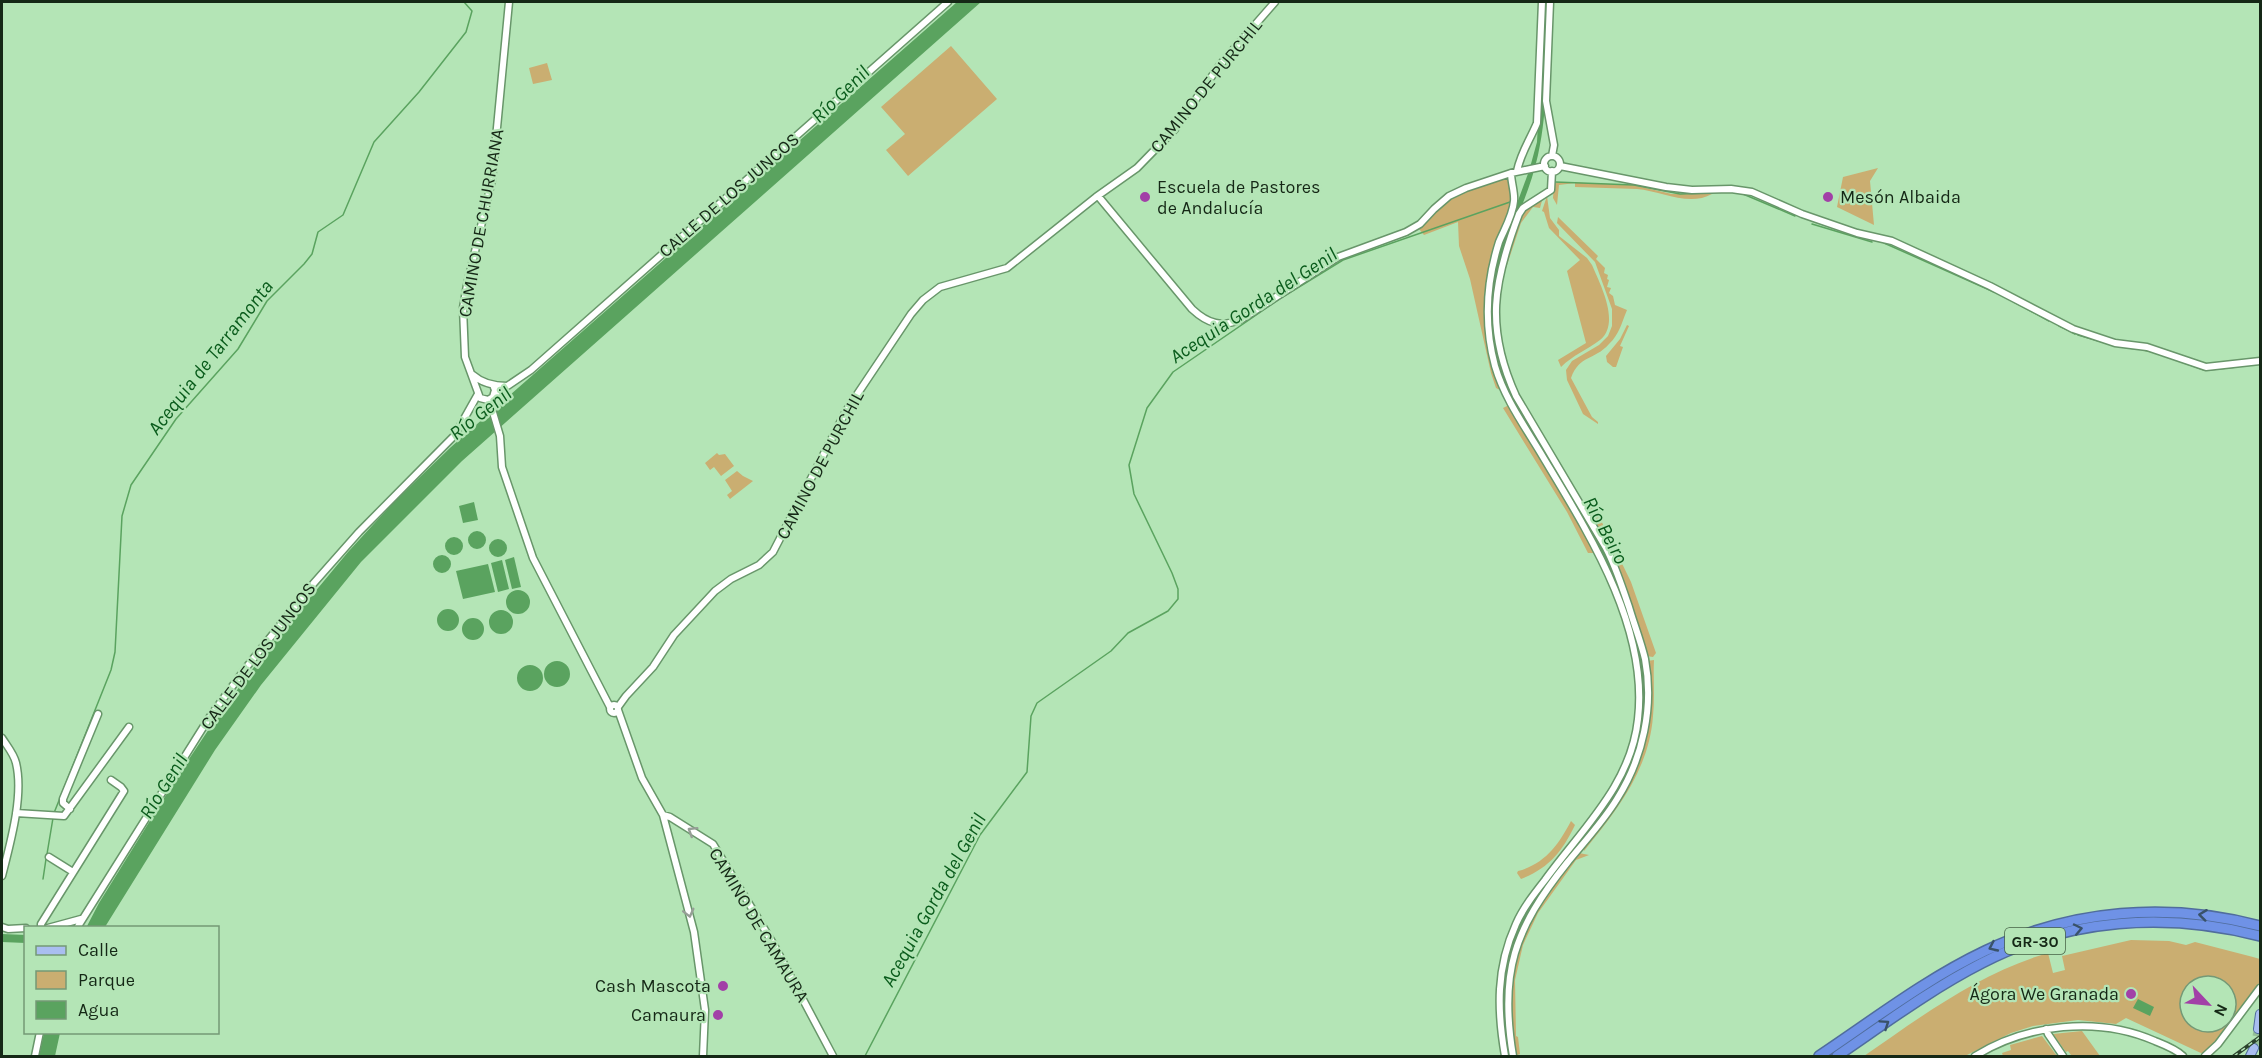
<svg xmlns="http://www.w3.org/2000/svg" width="2262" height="1058" font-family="Karla,sans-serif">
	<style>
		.green { fill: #caae71; fill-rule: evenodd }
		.water { fill: #5aa35f }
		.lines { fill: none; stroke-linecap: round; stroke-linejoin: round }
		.stream { stroke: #5aa35f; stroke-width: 1.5 }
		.river { stroke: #5aa35f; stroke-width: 8 }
		.major-tunnel { stroke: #94bf96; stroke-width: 8; stroke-dasharray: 8 4; stroke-linecap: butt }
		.minor-casing { stroke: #68966a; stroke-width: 9 }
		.major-casing { stroke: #506d9d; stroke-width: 10 }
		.highway-casing { stroke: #506d9d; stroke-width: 12 }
		.minor { stroke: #fff; stroke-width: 6 }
		.major { stroke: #a9bef0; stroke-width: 8 }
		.highway { stroke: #6f92e6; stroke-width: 9 }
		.rail-casing { stroke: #2b422c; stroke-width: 4 }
		.rail { stroke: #b4e5b6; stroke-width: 1.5; stroke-dasharray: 4.5; stroke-linecap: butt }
		.oneway { stroke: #969e96 }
		.oneway2 { stroke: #395269 }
		.poi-dot { fill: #a240a7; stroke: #b4e5b6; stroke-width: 2 }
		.labels { text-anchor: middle; stroke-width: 4.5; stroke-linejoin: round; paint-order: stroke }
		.shield { fill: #b4e5b6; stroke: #456146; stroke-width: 1.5 }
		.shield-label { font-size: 16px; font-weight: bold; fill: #152816 }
		.street-label { font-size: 18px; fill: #152816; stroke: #b4e5b6 }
		.poi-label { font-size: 18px; fill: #152816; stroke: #b4e5b6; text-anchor: end }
		.water-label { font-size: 20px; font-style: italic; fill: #0a5c1c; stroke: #b4e5b6 }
	</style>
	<rect width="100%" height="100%" fill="#b4e5b6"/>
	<path class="green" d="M951,46L997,99L908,176L886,150L905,134L881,107Z
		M547,63L552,80L533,84L529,68Z
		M1878,168L1870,181L1874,225L1837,207L1843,177Z
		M1508,176L1513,200L1486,302L1502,391L1496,388L1491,373L1470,279L1459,246L1458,222L1424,235L1419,229C1438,197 1475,188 1508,176Z
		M1564,182L1633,185L1672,194H1712C1689,207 1661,191 1637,189C1617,188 1596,188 1575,187V183L1559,185L1557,205L1553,198L1554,183Z
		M1547,196L1550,218L1559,230V236L1587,258L1592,265C1600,284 1621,323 1600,340C1587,350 1573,355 1561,367L1558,360L1586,343L1567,271L1580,260L1549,228L1544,212L1542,211Z
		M1543,197L1540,208L1533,207L1521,223L1506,268L1502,267L1523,211Z
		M1558,217L1598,256L1596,259L1605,268L1604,273L1608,275L1607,279L1609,280L1607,287L1611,288L1609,293L1613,296L1615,305L1627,310C1622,322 1619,335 1609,344C1594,361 1580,354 1571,378L1592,417L1598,422V424L1583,414L1567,380L1566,370L1572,361L1599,345L1608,336L1612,326V309L1595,262L1557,223Z
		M1627,325L1629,326L1620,346L1623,347L1616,367H1613L1607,362L1606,356L1620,339Z
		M1509,405L1595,551L1594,553H1588L1567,512L1503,408Z
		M717,453L719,455L725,454L734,466L721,476L714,467L710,470L705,463Z
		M737,471L743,476L753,481L730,499L727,495L732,491L725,480Z
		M1590,507L1596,510L1631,582L1656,653L1653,657L1646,656L1586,509Z
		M1654,660C1653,678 1655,697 1653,716C1649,770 1617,810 1584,851L1583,846L1610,813L1642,748L1647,661Z
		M1571,821L1575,825C1562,852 1549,868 1521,879L1517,873L1518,871C1545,864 1559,844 1571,821Z
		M1579,853L1589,855L1576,860L1538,913L1523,945L1515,980L1516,1036L1518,1037L1520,1054L1514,1056L1508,1008L1515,954L1544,895Z
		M2131,940L2169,941L2186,945L2195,942L2253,957L2260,959V982C2242,1004 2224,1037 2203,1054L2126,1018L2116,1024L2078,1020L2033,1026L2011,1033L1965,1056H1864C1922,1016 1979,973 2048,953L2053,973L2065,970L2062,956ZM2190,986H2226V1022H2190Z
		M2082,1031L2100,1056H2069L2071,1055L2068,1051L2066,1052L2053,1034Z
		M2042,1036L2057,1056H2003L2002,1053L2011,1050L2010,1045Z"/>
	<path class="water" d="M957,2H981L462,461L361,562L261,685L215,750L105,927L86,928L99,903L179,774L215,720L265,652L348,552L393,503L451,447Z
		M1544,2H1548C1546,52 1549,106 1538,155C1522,228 1478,270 1497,352C1506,387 1525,415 1543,446C1562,478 1581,511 1601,543C1629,603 1656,674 1640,740C1631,777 1610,806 1587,835C1523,913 1491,950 1510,1056H1507C1498,1005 1499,948 1530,903C1545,881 1563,860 1580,839C1595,820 1611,801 1622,780C1628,767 1631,754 1634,741C1648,689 1638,653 1621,604C1614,584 1608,564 1598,545L1511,399L1497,365L1491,335L1490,305L1495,263L1529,171L1537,142Z
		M474,502L478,520L463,523L459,506Z
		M468 540a9 9 0 1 1 18 0a9 9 0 1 1-18 0Z
		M445 546a9 9 0 1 1 18 0a9 9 0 1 1-18 0Z
		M489 548a9 9 0 1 1 18 0a9 9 0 1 1-18 0Z
		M433 564a9 9 0 1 1 18 0a9 9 0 1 1-18 0Z
		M514,557L521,587L512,589L505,560Z
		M502,560L509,589L498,592L491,563Z
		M488,564L495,592L463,599L456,571Z
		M506 602a12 12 0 1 1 24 0a12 12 0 1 1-24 0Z
		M437 620a11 11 0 1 1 22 0a11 11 0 1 1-22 0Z
		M489 622a12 12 0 1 1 24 0a12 12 0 1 1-24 0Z
		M462 629a11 11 0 1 1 22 0a11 11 0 1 1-22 0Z
		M544 674a13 13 0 1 1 26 0a13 13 0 1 1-26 0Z
		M517 678a13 13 0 1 1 26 0a13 13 0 1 1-26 0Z
		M2138,999L2154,1007L2150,1016L2133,1008Z
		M44,1033H60L55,1056H39Z"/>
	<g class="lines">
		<path class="stream" d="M1555,182L1634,185L1680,194L1708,193
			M1743,194L1795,216
			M1812,224L1872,242
			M1884,243L1994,292
			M2014,302L2049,321
			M2059,326L2070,331
			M2073,333L2075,334
			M2078,335L2109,344
			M2116,346L2135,349
			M2143,350L2153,352
			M2168,357L2204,370
			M2209,370L2237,367
			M54,813L111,670L115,652L122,516L131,485L176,419L238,349L267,301L304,264L312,254L318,232L343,215L374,142L419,92L466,32L472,11L464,2
			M47,854L53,818
			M43,879L46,859
			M865,1056L980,835L1027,772L1031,716L1037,703L1111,651L1128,633L1168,611L1178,599V589L1172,573L1134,494L1129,465L1147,408L1173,372L1281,298L1343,260L1510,202"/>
		<path class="river" d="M2,938L26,939"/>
		<path class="major-tunnel" d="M2254,1048L2258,1029"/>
		<defs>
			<path id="minor" d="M1550,2L1546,101L1554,145L1552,156
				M1544 164a8 8 0 1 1 16 0a8 8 0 1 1-16 0Z
				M1560,166L1666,187L1692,190L1731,189L1752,192L1802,214L1857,233L1892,241L1990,286L2073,329L2115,343L2147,347L2206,367L2260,361
				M1517,171C1521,152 1530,140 1537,123L1542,2
				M1098,196L1192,309C1208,324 1222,328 1242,319L1338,257L1406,232L1420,224L1434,209L1449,196L1466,188L1511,173L1545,166
				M473,375C483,384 495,386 507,386
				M493,385L495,390L493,397L488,400L480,398L465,357L463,308L467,285L492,180L509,2
				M494,395L531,370L948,2
				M493,397L492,409L500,436L502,467L533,558L610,707
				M610 709a4 4 0 1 1 8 0a4 4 0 1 1-8 0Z
				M618,707L626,696L653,667L674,635L715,591L731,579L759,565L773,552L846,411L911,314L923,300L940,287L1007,268L1096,197L1137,168L1175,129L1219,66L1275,2
				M618,710L642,778L663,815L694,932L705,1010L703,1056
				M2,738C7,746 14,754 16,763C24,796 10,844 2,876
				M70,809L63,803V799L98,714
				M16,813L64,816L129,727
				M663,815L670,817L713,844L774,945L833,1056
				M49,857L73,872
				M2,927L8,929L26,928
				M41,928V924L124,791L121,787L111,780
				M48,928L81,919
				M77,928L209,718L245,669L313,584L359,532L455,435L478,394
				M2046,1029L2048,1034L2063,1056
				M35,1056L40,1032
				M1505,1056C1497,1010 1496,968 1516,924C1523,908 1534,894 1545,880C1582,829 1631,785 1638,719C1649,625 1586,529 1540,452C1523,424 1504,397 1495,366C1484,325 1486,283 1499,242C1504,230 1513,215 1514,201C1515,193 1511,182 1511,173
				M1513,1056C1499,973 1514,929 1567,863C1584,842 1603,822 1617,799C1643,758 1654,707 1645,659C1641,642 1634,624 1629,607C1622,587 1616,567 1606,548L1516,396C1485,328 1493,282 1519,214L1523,208L1551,190L1552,171
				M1975,1056C2027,1024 2098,1016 2155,1041C2165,1045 2176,1049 2183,1056
				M2205,1056L2218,1044L2260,988"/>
			<path id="major" d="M2258,1029L2260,1014
				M2250,1056L2254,1048"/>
			<path id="highway" d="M1819,1056C1873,1020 1926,979 1985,951C2072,909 2168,902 2260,926
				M1837,1056C1884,1024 1931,989 1982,963C2069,918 2167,912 2260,936"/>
		</defs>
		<use href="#minor" class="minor-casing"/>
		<use href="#major" class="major-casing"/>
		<use href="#highway" class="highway-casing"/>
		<use href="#minor" class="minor"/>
		<use href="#major" class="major"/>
		<use href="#highway" class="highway"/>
		<defs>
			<path id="rail" d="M2234,1056L2260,1037"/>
		</defs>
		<use href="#rail" class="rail-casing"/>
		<use href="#rail" class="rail"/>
	</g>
	<defs><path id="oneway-chevron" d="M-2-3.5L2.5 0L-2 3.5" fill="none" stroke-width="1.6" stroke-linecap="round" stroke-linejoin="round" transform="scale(1.5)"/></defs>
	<g class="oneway">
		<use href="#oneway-chevron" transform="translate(692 831) rotate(-148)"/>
		<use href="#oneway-chevron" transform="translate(689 913) rotate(76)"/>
	</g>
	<g class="oneway2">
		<use href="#oneway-chevron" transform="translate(2203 915) rotate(-173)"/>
		<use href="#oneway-chevron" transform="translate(2078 929) rotate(-12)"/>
		<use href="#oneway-chevron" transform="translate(1993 947) rotate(155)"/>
		<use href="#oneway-chevron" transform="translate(1885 1024) rotate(-34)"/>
	</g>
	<g class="poi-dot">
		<circle cx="1145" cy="197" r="6"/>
		<circle cx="1828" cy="197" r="6"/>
		<circle cx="723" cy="986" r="6"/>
		<circle cx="2131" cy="994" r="6"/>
		<circle cx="718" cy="1015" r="6"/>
	</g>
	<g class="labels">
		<rect class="shield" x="2005" y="928" width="60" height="26" rx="4.5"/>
		<g class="shield-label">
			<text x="2035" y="947">GR-30</text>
		</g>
		<g class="street-label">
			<text transform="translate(1206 86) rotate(-51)" y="6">CAMINO DE PURCHIL</text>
			<text transform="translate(729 195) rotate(-41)" y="6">CALLE DE LOS JUNCOS</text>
			<text transform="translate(481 223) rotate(-80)" y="6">CAMINO DE CHURRIANA</text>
			<text transform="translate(820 465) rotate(-62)" y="6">CAMINO DE PURCHIL</text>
			<text transform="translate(258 656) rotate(-53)" y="6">CALLE DE LOS JUNCOS</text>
			<text transform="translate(759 925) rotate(59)" y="6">CAMINO DE CAMAURA</text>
		</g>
		<g class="poi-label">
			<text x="1157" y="193" text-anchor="start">Escuela de Pastores<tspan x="1157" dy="21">de Andalucía</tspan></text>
			<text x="1840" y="203" text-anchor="start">Mesón Albaida</text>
			<text x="711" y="992">Cash Mascota</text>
			<text x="2119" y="1000">Ágora We Granada</text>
			<text x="706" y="1021">Camaura</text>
		</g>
		<g class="water-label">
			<text transform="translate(840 94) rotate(-44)" y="7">Río Genil</text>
			<text transform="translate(1253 305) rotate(-33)" y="7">Acequia Gorda del Genil</text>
			<text transform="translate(210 357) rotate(-52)" y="7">Acequia de Tarramonta</text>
			<text transform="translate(480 413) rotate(-38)" y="7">Río Genil</text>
			<text transform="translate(1606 530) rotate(62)" y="7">Río Beiro</text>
			<text transform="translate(163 786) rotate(-58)" y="7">Río Genil</text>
			<text transform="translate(933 900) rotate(-61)" y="7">Acequia Gorda del Genil</text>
		</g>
	</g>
	<rect width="2262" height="1058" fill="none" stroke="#152816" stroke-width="6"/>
	<rect x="24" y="926" width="195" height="108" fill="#b4e5b6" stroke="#749976" stroke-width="1.5"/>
	<rect x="36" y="946" width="30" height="9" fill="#a9bef0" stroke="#749976" stroke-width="1.5"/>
	<text x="78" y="956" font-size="18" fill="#152816">Calle</text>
	<rect x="36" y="971" width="30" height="18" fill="#caae71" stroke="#749976" stroke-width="1.5"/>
	<text x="78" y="986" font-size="18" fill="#152816">Parque</text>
	<rect x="36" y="1001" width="30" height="18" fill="#5aa35f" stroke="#749976" stroke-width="1.5"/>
	<text x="78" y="1016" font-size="18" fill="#152816">Agua</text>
	<g transform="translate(2208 1004) rotate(116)"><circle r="28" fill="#b4e5b6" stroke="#749976" stroke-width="1.5"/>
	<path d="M0-4.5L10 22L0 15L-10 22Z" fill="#a240a7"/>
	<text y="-9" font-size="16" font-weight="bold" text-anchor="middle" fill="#152816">N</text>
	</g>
</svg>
